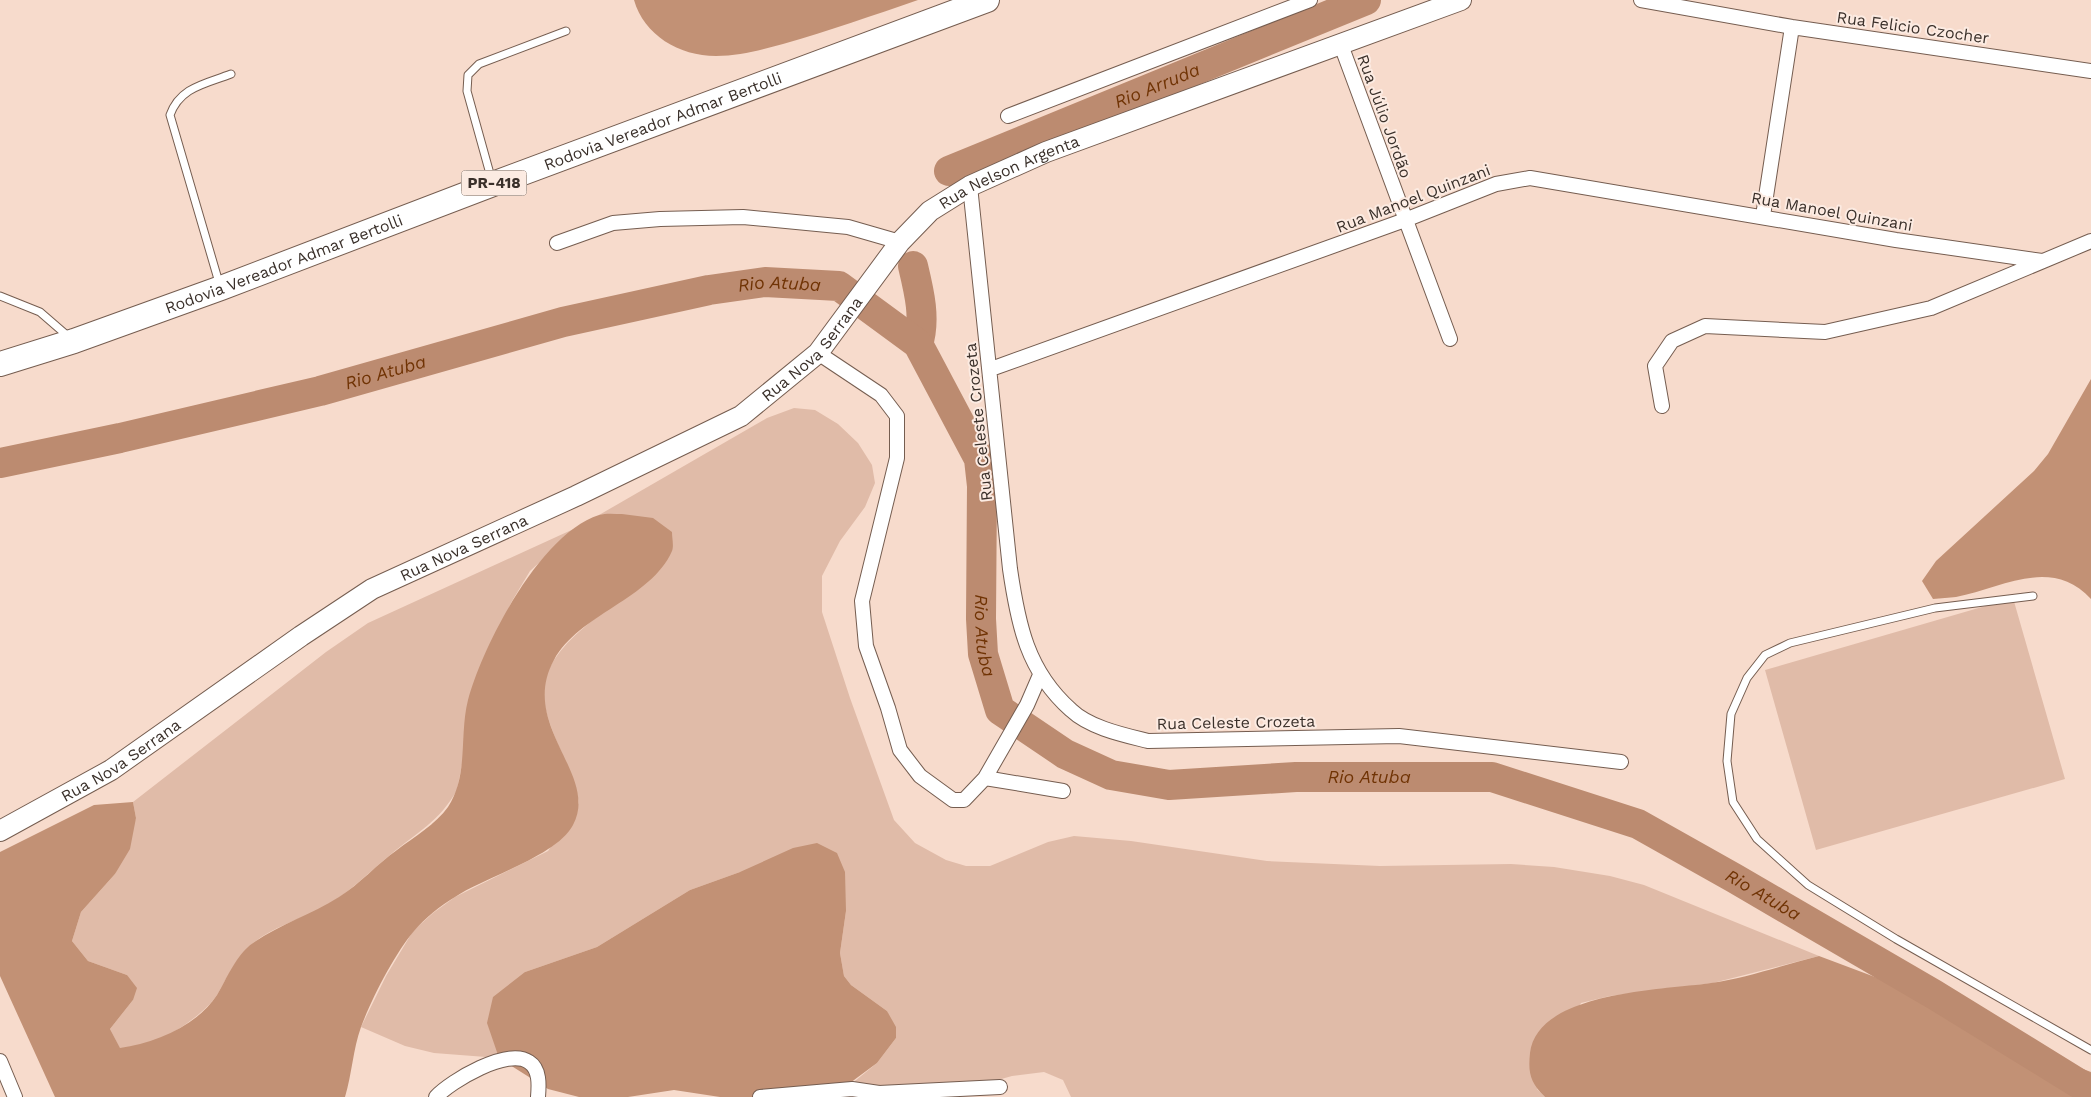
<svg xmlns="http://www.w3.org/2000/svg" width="2091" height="1097" font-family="'Work Sans',sans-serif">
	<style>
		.green { fill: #e0bba8 }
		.forest { fill: #c29175 }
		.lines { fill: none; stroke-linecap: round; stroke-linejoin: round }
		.river { stroke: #bc8b70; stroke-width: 30 }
		.service-casing { stroke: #755d50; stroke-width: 9 }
		.minor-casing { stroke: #755d50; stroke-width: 16 }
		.secondary-casing { stroke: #755d50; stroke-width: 22 }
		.trunk-casing { stroke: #755d50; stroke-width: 26 }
		.service { stroke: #fff; stroke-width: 7 }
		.minor { stroke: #fff; stroke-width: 14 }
		.secondary { stroke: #fff; stroke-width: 20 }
		.trunk { stroke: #fff; stroke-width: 24 }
		.labels { text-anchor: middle; stroke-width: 4; stroke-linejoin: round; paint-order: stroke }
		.shield { fill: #fcebe2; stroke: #746861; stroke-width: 1 }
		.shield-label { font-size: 15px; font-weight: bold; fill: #3a302a }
		.street-label { font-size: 16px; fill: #3a302a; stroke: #fcebe2 }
		.water-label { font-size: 18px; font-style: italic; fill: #703304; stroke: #fcebe2 }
	</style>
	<rect width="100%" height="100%" fill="#f7dbcc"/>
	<path class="green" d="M794,408L815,410L838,424L858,443L872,465L875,483L865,507L840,541L822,576V612L850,698L894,820L915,843L946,860L966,866H990L1048,842L1074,836L1131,841L1267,861L1380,866L1511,864L1554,867L1610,876L1644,885L1819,956L1713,983L1610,996L1581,1003L1537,1089L1545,1097H1071L1063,1080L1044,1072L1012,1076L959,1091L850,1085L877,1063L896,1038L887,1011L851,985L844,976L840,953L846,911L740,872L690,890L597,947L525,972L499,1058L434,1053L405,1046L361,1027L386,976L413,931L433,913L455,897L548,851L579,803C574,773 558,749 549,721C545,708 541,693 545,680C559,632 626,601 661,568L622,514L599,515L767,418Z
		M578,527L530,571L512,601L481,667L457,790C440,821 416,833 390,855C367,874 345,897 318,910C296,921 270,928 251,945C236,958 227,978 217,995C205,1013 174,1034 154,1042C143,1045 131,1046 120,1049L110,1029L133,1000L127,975L88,961L72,941L81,912L115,874L136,818L133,802L326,652L368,623Z
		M2013,598L2065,779L1816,850L1765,670Z"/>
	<path class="forest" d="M634,0H918C874,15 829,31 783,44C761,50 739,56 716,56C679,56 644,35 634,0Z
		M2091,379V599C2051,556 2002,588 1956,597C1949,598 1941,598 1933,599L1922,581L1936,561L2034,471L2048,454Z
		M622,514L653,518L672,532C672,538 674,546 672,551C651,599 579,614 554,660C518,725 600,775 573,825C557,856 485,877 455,897C440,906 425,918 414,931C395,953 371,1000 361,1027C353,1049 352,1074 345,1097H55L0,976V852L94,805L133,802L136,818L130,849L115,874L81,912L72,941L88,961L127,975L137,988L133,1000L110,1029L120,1048C155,1043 197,1026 217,995C227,978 236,955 253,943C280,924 311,915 339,897C360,884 377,864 397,850C414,837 436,824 448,807C469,775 459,735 468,700C483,644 541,533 599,515C606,513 615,514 622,514Z
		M817,843L837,853L845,872L846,911L840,953L844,976L851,985L887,1011L896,1027V1038L877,1063L831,1097H720L674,1090L628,1097H579L548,1089L499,1058L487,1023L493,997L525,972L597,947L690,890L740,872L793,848Z
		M1819,956L1883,980L2009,1041L2091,1072V1097H1545C1530,1082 1528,1073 1530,1053C1537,991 1665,990 1711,983C1747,978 1783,965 1819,956Z"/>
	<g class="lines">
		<g class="river">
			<path id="s1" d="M949,171L1366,0"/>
			<path d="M913,266C919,291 926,319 918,344"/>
			<path id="s2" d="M0,463L120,438L320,391L563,322L709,290L765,282L839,286L918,344L979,459L982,486L981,619L983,654L1000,710L1065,754L1111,775L1169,785L1296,777H1492L1638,824L1734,878L1935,995L2091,1091"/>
		</g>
		<defs>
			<path id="service" d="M492,181L467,91L468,75L479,64L566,31
				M220,286L170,115C180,87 205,84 231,74
				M0,296L40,312L70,338
				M2033,596L1935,608L1790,643L1765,655L1747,678L1731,714L1727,761L1733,802L1757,839L1808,885L1896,939L2091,1050"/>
			<path id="minor" d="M1641,0L1792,27L2091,71
				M1341,45L1450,339
				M1008,116L1310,0
				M970,186L1010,569C1018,624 1027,671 1071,710C1090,728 1124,735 1148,741L1399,736L1621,762
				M1763,216L1792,27
				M557,243L613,223L660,219L743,217L848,227L900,242
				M818,353L881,395L897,416V458L862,601L866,646L888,708L900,750L920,776L953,800H964L985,778L1027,705L1040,675
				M991,369L1405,220L1496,184L1530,178L1896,240L2042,261
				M1662,406L1655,366L1672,341L1705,326L1825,332L1931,308L2091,241
				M985,778L1063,791
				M0,1061L15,1097
				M436,1097C451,1081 508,1047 529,1062C540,1069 539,1085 538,1097
				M760,1097L852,1089L879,1093L1000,1087"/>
			<g id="secondary">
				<path id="s3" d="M0,831L111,770L301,636L372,589L576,496L741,416L818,353L900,242L930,211L970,186L1046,152L1461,0"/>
			</g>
			<g id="trunk">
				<path id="s4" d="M0,364L74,341L221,288L493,184L987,0"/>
			</g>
		</defs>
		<use href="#service" class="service-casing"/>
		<use href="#minor" class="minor-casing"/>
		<use href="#secondary" class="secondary-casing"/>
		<use href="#trunk" class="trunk-casing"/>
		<use href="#service" class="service"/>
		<use href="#minor" class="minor"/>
		<use href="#secondary" class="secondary"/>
		<use href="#trunk" class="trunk"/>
	</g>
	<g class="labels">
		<rect class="shield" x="461.5" y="170.5" width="65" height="25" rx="4"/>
		<g class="shield-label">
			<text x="494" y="188">PR-418</text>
		</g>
		<g class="street-label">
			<text transform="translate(1913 27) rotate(8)" y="6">Rua Felicio Czocher</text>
			<text transform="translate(1385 116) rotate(70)" y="6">Rua Júlio Jordão</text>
			<text dy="6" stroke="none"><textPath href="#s4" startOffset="706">Rodovia Vereador Admar Bertolli</textPath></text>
			<text dy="6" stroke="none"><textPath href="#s3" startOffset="1221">Rua Nelson Argenta</textPath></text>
			<text transform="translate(1413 198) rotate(-21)" y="6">Rua Manoel Quinzani</text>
			<text transform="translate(1832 211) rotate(10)" y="6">Rua Manoel Quinzani</text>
			<text dy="6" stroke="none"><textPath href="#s4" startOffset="301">Rodovia Vereador Admar Bertolli</textPath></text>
			<text dy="6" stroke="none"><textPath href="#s3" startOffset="950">Rua Nova Serrana</textPath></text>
			<text transform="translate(978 422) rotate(-96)" y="6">Rua Celeste Crozeta</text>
			<text dy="6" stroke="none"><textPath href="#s3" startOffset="545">Rua Nova Serrana</textPath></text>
			<text transform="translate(1236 722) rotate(-1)" y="6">Rua Celeste Crozeta</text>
			<text dy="6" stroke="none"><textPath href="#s3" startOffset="140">Rua Nova Serrana</textPath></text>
		</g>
		<g class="water-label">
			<text dy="6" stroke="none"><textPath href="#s1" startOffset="225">Rio Arruda</textPath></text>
			<text dy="6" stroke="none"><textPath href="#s2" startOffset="801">Rio Atuba</textPath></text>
			<text dy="6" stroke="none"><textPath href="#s2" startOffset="396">Rio Atuba</textPath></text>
			<text dy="6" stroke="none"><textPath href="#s2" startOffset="1266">Rio Atuba</textPath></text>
			<text dy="6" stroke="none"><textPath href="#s2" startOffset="1731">Rio Atuba</textPath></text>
			<text dy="6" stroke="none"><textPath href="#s2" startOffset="2151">Rio Atuba</textPath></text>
		</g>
	</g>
</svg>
